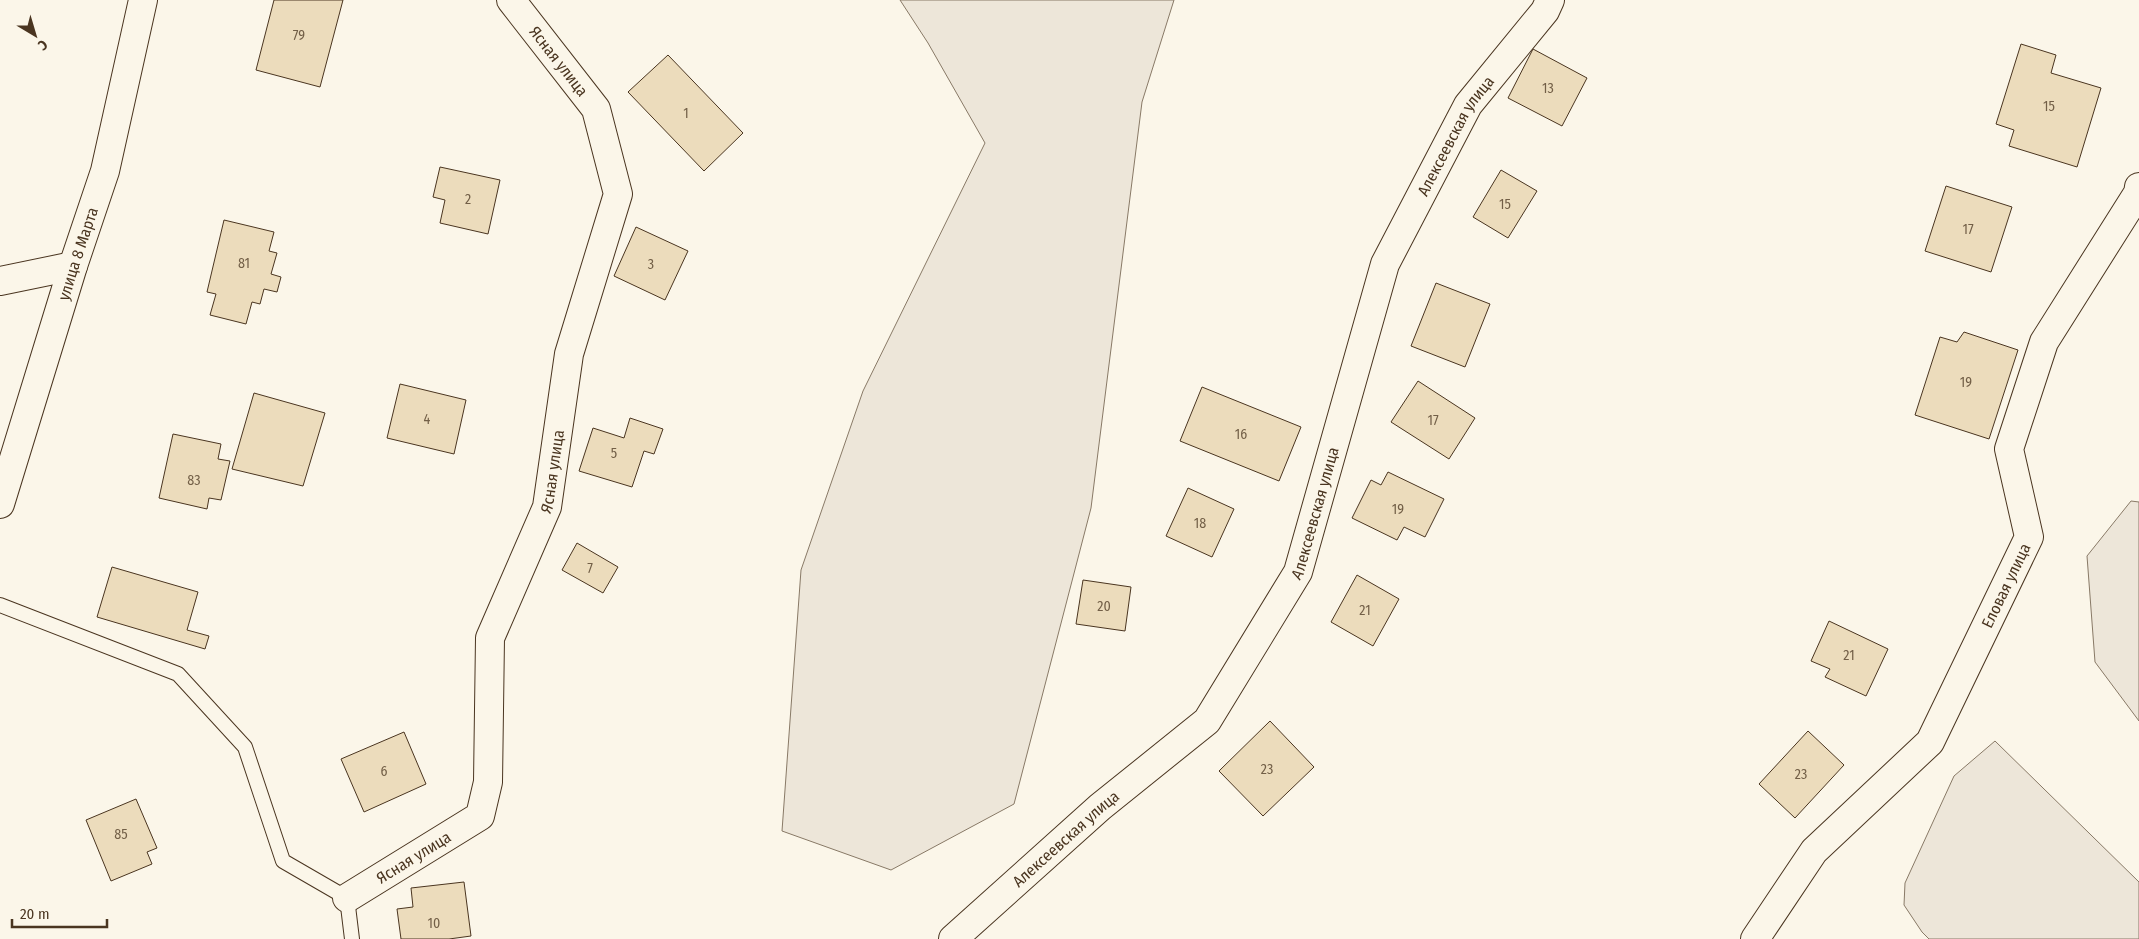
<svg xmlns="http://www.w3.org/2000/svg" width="2139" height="939" font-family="'Fira Sans Condensed',sans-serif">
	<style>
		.green { fill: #ede6d9; stroke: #887966 }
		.building { fill: #ecdcbc; stroke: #4a3520 }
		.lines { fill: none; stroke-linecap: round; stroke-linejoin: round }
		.lane-casing { stroke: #4a3520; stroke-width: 16 }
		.street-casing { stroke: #4a3520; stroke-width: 30 }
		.primary-casing { stroke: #4a3520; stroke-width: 30 }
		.lane { stroke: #fbf6e9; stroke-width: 14 }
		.street { stroke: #fbf6e9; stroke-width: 28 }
		.primary { stroke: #fbf6e9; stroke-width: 28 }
		.labels { text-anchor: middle; stroke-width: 4; stroke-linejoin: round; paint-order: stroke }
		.number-label { font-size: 14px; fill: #725f47 }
		.street-label { font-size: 16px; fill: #4a3520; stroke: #fbf6e9 }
	</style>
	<rect width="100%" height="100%" fill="#fbf6e9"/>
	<path class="green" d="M900,0H1174L1142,102L1091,508L1014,804L891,870L782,831L801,570L863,391L985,143L928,43Z
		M2131,501L2139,502V721L2095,662L2087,556Z
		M1995,741L2139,882V939H1929L1922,932L1904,905L1905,883L1954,776Z"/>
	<path class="building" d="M274,0H343L320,87L256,70Z
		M2021,44L2056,55L2051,73L2101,88L2077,167L2009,146L2014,130L1996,124Z
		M1533,49L1587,78L1562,126L1508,98Z
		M668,55L743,133L704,171L628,92Z
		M440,167L500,180L488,234L440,223L445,200L433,197Z
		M1501,170L1537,191L1508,238L1473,217Z
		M1946,186L2012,207L1991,272L1925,251Z
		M224,220L274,232L269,251L277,253L271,274L281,277L277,292L264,289L260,304L252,302L246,324L210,315L216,294L207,292Z
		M636,227L688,251L665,300L614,276Z
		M1436,283L1490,304L1465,367L1411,346Z
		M1964,332L2018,350L1989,439L1915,415L1940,337L1957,342Z
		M1418,381L1475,418L1449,459L1391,422Z
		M400,384L466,400L454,454L387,438Z
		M1202,387L1301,427L1279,481L1180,441Z
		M254,393L325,413L303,486L232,469Z
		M630,418L663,429L654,454L644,451L632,487L579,471L593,428L624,438Z
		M173,434L221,444L218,459L230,461L221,500L209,498L207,509L159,498Z
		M1388,472L1444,499L1425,537L1404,527L1397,540L1352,518L1371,480L1381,485Z
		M1188,488L1234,509L1212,557L1166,536Z
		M577,543L618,567L603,593L562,570Z
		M112,567L198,592L187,630L209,636L205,649L97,617Z
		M1357,575L1399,599L1373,646L1331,622Z
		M1083,580L1131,587L1125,631L1076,624Z
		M1829,621L1888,649L1866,696L1825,677L1830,669L1811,661Z
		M1270,721L1314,767L1263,816L1219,771Z
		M1808,731L1844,765L1795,818L1759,784Z
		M404,732L426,784L364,812L341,759Z
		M136,799L157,848L147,852L152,864L111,881L86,820Z
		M464,882L471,936L449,939H401L397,909L413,907L411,888Z"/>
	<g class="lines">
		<defs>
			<path id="lane" d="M0,605L178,674L245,747L283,861L347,898L352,939"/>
			<g id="street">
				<path d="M0,281L73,266"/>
				<path id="s1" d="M347,898L480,816L488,782L490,638L547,507L569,354L618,194L596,109L511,0"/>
				<path id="s2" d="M953,939L1100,807L1207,721L1298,572L1385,264L1468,105L1545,11L1550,0"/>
				<path id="s3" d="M1755,939L1814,851L1930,742L2029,537L2009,449L2044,342L2138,193L2139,187"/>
			</g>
			<g id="primary">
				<path id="s4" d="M0,504L73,266L105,171L143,0"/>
			</g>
		</defs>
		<use href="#lane" class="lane-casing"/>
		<use href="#street" class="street-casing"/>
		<use href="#primary" class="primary-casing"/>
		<use href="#lane" class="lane"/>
		<use href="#street" class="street"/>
		<use href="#primary" class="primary"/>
	</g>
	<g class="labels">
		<g class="number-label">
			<text x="299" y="40">79</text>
			<text x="1548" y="93">13</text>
			<text x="2049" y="111">15</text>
			<text x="686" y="118">1</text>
			<text x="468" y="204">2</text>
			<text x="1505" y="209">15</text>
			<text x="1968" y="234">17</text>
			<text x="244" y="268">81</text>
			<text x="651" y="269">3</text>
			<text x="1966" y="387">19</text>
			<text x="427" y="424">4</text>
			<text x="1433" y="425">17</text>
			<text x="1241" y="439">16</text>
			<text x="614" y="458">5</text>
			<text x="194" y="485">83</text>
			<text x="1398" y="514">19</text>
			<text x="1200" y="528">18</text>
			<text x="590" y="573">7</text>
			<text x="1104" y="611">20</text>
			<text x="1365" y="615">21</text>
			<text x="1849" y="660">21</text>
			<text x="1267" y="774">23</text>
			<text x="384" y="776">6</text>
			<text x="1801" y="779">23</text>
			<text x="121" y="839">85</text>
			<text x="434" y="928">10</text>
		</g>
		<g class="street-label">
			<text transform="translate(559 61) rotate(52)" y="6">Ясная улица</text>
			<text dy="6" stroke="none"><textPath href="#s2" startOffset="976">Алексеевская улица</textPath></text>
			<text dy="6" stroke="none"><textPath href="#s4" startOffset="262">улица 8 Марта</textPath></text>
			<text dy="6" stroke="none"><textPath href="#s1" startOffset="514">Ясная улица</textPath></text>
			<text dy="6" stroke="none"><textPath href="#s2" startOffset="571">Алексеевская улица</textPath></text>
			<text dy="6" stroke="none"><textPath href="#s3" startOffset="439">Еловая улица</textPath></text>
			<text dy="6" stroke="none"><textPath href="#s2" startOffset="151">Алексеевская улица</textPath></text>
			<text dy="6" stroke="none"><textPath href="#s1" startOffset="78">Ясная улица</textPath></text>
		</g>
	</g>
	<g transform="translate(35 35) rotate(142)" stroke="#fbf6e9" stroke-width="4" paint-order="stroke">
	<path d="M0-4L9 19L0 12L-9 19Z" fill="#4a3520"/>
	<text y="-8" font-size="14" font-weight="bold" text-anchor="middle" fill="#4a3520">С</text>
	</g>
	<path d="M12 919v8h95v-8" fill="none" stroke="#4a3520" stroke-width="2.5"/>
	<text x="20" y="919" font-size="15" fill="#4a3520" stroke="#fbf6e9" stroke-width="4" paint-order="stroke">20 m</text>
</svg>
